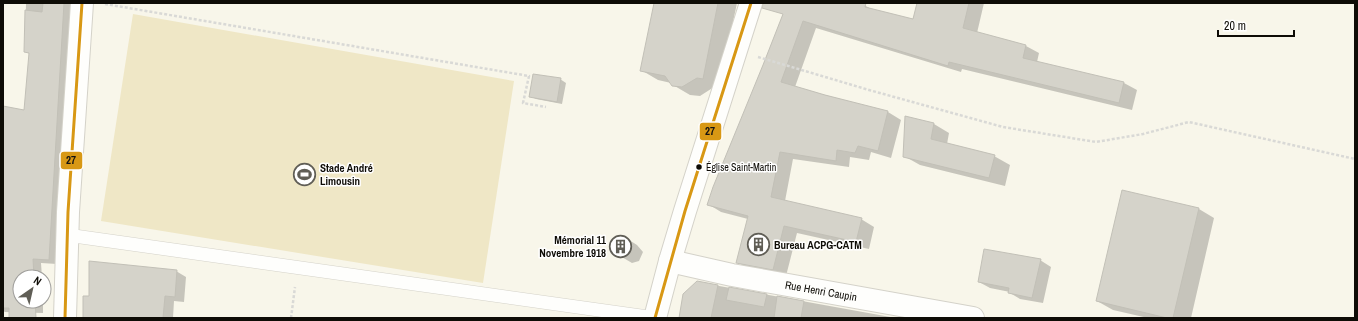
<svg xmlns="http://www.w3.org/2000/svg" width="1358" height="321" font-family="'Archivo Narrow',sans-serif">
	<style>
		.green { fill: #efe7c6 }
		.shadow { fill: #0003 }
		.building { fill: #d5d3ca; stroke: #c2c0b7 }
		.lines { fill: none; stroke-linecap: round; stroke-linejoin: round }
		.lane-casing { stroke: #d4d2c9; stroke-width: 14 }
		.street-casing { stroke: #d4d2c9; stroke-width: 24 }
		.secondary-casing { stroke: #d4d2c9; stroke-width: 24 }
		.path { stroke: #d9d9d6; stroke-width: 2.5; stroke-dasharray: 3 2; stroke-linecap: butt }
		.lane { stroke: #fefefc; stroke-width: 13 }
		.street { stroke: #fefefc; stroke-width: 22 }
		.secondary { stroke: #fefefc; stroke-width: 22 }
		.bus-1-casing { stroke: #fff; stroke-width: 6 }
		.bus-1 { stroke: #d89814; stroke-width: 3 }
		.bus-dot { fill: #0e0c06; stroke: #fff; stroke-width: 1.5 }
		.labels { text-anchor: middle; stroke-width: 3; stroke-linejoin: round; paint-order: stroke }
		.bus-label { font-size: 10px; fill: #0e0c06; stroke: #fff; text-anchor: start }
		.poi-label { font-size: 11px; font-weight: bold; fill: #0e0c06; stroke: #fff; text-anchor: start }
		.street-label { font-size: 11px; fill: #0e0c06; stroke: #fff }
		.line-badge { stroke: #fff; stroke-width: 1.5 }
		.pale-badge-label { font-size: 11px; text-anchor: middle; font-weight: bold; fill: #111 }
	</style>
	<rect width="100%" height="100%" fill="#f8f6ea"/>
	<path class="green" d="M133,14L514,81L483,283L101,221Z"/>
	<path class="shadow" d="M26,3H71L57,264L41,263L42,277H20V301H43V313L5,312L3,311V107L25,112L30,54L25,51Z
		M655,3H737L719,88L714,87L700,96L690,95L673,85L671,83L658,80L641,70Z
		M788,3H860L875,11L914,21L918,3H984L977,33L1026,46L1039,53L1037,62L1124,83L1137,90L1132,110L962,69L961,72L816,28L795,87L888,112L901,120L891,158L871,152L869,160L850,157L849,167L793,159L785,201L861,219L874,227L869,249L797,233L786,276L750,270L737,262L748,219L721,212L708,204Z
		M560,79L566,83L562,104L536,99L530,96Z
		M906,117L934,124L949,133L947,144L994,156L1010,165L1005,186L920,165L904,156Z
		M1199,209L1214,218L1191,318H1148L1113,310L1097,301Z
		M626,238L637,245L643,252L639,261L632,263L615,253Z
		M1040,260L1051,267L1043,303L1020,299L1010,293V292L990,288L979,282Z
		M176,271L186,277L184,302L174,301L173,318H112Z
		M697,282L896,318H680Z"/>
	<path class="building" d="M43,3H64L49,260L33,259L34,277H20V301H35L36,318H9V308H3V106L24,110L29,53L24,52L25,10L42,12Z
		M654,3H718L703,79L697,78L682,87L672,86L665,76L640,71Z
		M763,3H866L865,7L913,19L917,3H969L963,28L1026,45L1023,58L1124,82L1119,103L949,62L948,66L803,21L781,82L825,95L888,111L878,151L858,146L855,153L837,150L836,161L780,152L771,197L862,218L856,242L784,226L773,270L736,263L748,216L707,205L713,187L763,65L783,14L762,8Z
		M533,74L561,78L557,102L529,97Z
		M905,116L934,123L931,139L995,155L989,178L903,157Z
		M1122,190L1199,208L1173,318H1167L1096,301Z
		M618,237H626L633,245L628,256L620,258L614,254L612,251L611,246L613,241Z
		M984,249L1041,259L1032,298L1008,293L1009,288L978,282Z
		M89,261L177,270L175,297L165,296L163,318H83V296H89Z
		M697,281L718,285L711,318H679L683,294Z
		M729,287L767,294L764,307L726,300Z
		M777,296L804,301L801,318H774Z"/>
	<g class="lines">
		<defs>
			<path id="lane" d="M67,235L655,318"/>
			<g id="street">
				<path id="s1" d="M670,261L732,275L973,318"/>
				<path d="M65,318L68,212L82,3"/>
			</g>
			<path id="secondary" d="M655,318L670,261L685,211L751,3"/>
		</defs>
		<use href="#lane" class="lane-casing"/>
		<use href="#street" class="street-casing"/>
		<use href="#secondary" class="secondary-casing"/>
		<path class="path" d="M105,4L529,76L523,103L546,107
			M758,57L869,90L1003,127L1096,142L1143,134L1189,122L1355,159
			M291,318L295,287"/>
		<use href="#lane" class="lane"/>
		<use href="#street" class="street"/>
		<use href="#secondary" class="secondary"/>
		<defs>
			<path id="bus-1" d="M65,318L68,212L82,3
				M655,318L685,211L751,3"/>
		</defs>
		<use href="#bus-1" class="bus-1-casing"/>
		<use href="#bus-1" class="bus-1"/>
	</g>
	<defs>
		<symbol id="stadium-ring" viewBox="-11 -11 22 22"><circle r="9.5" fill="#fff" stroke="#605e56" stroke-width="1.5"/><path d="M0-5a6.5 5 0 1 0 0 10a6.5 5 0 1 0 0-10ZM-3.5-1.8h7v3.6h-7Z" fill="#605e56"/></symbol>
		<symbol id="building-ring" viewBox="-11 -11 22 22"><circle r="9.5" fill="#fff" stroke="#605e56" stroke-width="1.5"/><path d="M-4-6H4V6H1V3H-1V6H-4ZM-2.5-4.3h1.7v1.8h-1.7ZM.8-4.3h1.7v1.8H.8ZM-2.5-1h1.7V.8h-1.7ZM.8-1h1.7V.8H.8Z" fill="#605e56"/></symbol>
	</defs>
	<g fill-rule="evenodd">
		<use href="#stadium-ring" x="292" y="162" width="25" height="25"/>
		<use href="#building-ring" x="746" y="232" width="25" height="25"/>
		<use href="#building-ring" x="608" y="234" width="25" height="25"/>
	</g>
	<circle class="bus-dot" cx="699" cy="167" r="3.5"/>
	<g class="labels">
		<g class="bus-label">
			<text x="706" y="171">Église Saint-Martin</text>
		</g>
		<g class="poi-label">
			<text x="320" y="172">Stade André<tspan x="320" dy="13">Limousin</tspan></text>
			<text x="606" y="244" text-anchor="end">Mémorial 11<tspan x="606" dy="13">Novembre 1918</tspan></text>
			<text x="774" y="249">Bureau ACPG-CATM</text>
		</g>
		<g class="street-label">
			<text dy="4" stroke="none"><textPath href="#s1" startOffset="154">Rue Henri Caupin</textPath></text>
		</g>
	</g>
	<g class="line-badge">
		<rect x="699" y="122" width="23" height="19" rx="4" fill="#d89814"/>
		<rect x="60" y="151" width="23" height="19" rx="4" fill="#d89814"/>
	</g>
	<g class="pale-badge-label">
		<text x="710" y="135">27</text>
		<text x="71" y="164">27</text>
	</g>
	<rect width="1358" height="321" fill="none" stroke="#0e0c06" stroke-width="8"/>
	<g transform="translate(32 289) rotate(34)"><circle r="19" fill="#ffffff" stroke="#9f9e9b"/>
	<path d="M0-3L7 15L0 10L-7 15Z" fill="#605e56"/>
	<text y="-6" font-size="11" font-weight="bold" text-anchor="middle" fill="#0e0c06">N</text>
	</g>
	<path d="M1218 30v6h76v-6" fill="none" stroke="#0e0c06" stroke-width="2"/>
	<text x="1224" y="30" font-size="12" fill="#0e0c06" stroke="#ffffff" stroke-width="3" paint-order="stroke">20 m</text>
</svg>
